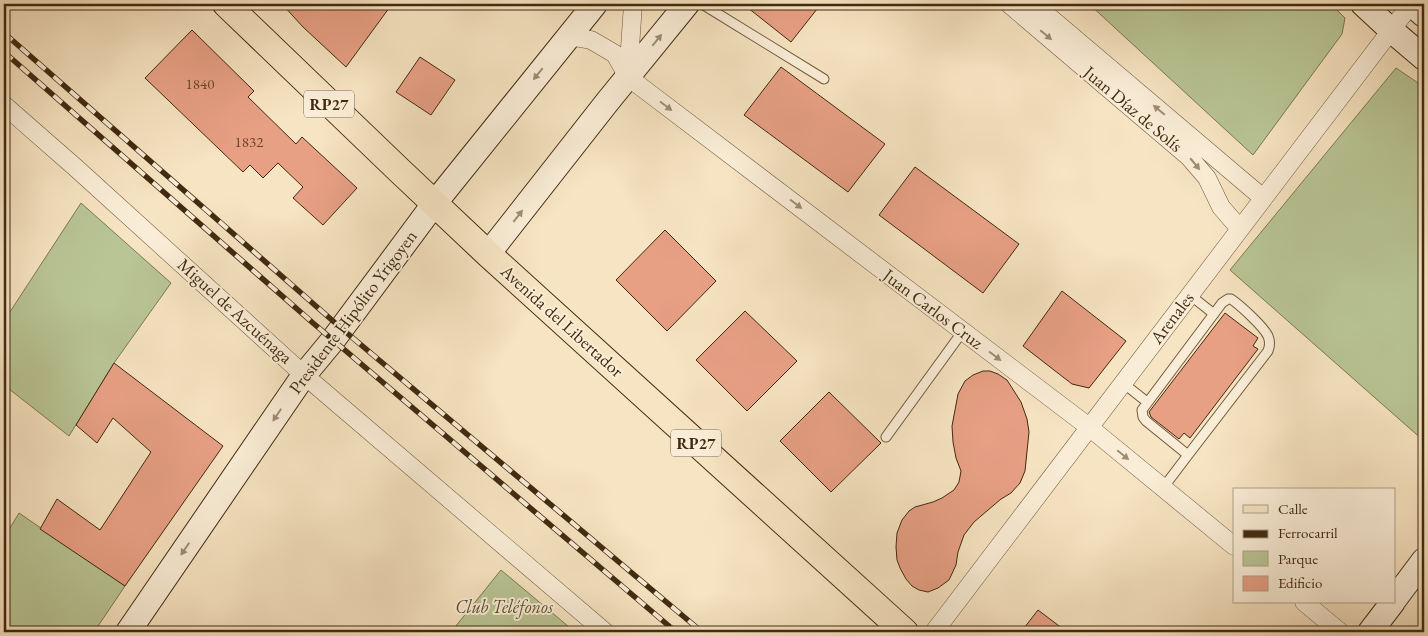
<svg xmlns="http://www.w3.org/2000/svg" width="1428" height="636" font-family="'EB Garamond',serif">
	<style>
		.green { fill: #b9c595; stroke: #7d7852 }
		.building { fill: #e8a085; stroke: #412a10 }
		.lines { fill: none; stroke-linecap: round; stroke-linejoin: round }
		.lane-casing { stroke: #6e583c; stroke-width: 11 }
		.street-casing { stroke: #6e583c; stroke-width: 19 }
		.secondary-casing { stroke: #412a10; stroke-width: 26 }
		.primary-casing { stroke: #412a10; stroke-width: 28 }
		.lane { stroke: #faedd7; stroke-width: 9 }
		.street { stroke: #faedd7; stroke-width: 18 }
		.secondary { stroke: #faedd7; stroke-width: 24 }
		.primary { stroke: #f7e4c2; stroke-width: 26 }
		.rail-casing { stroke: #412a10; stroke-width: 5.5 }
		.rail { stroke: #faedd7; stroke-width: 4; stroke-dasharray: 11; stroke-linecap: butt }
		.oneway { fill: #9e8c74 }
		.labels { text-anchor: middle; stroke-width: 4; stroke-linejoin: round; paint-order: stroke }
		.number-label { font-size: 15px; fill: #6b482d }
		.shield { fill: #faedd7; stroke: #78644c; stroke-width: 1 }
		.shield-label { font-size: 16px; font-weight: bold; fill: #412a10 }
		.street-label { font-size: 18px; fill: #412a10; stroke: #faedd7 }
		.park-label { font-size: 18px; font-style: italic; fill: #5f5131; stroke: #faedd7 }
	</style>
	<rect width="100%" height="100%" fill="#f7e4c2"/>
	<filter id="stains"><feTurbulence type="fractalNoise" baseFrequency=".004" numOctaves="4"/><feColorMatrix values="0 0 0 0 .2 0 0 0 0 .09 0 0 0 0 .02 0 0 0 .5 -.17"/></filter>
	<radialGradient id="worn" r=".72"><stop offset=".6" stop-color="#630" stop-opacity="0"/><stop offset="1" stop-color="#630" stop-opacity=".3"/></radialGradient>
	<path class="green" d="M1089,4H1331L1345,18L1342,34L1253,155Z
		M1396,68L1424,87V441L1230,270Z
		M81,203L171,283L114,363L69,436L4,385V321Z
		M19,513L125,586L94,632H4V538Z
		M501,570L575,632H451Z"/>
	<path class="building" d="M282,4H392L346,67L303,27Z
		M743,4H821L791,42Z
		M192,30L254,91L248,97L296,144L302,137L357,188L323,225L293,198L303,187L278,163L263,178L250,165L243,172L145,78Z
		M420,57L455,80L431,115L396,92Z
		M781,67L885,144L848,192L744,115Z
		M915,167L1019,244L983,293L879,215Z
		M665,230L716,281L667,331L616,280Z
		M1062,291L1126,341L1089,388L1072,384L1023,346Z
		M745,311L797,361L747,411L696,360Z
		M1225,313L1258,338L1253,346L1258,349L1190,438L1184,433L1179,439L1151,417L1149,412Z
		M114,363L223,446L125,586L40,529L57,499L100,530L151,452L113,418L97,443L76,425Z
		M983,371H990L998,374L1007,380L1021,402L1027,419L1029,432L1025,471L1020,483L1011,493L1001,499L974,522L964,535L958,552L956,565L949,580L938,588L928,592L919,590L912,586L906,579L900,568L897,560L896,547L897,533L902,520L909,511L915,507L933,502L942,498L954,490L959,482L961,471L956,458L953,442L952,426L958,394L965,381L973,375Z
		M829,392L881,443L831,492L780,441Z
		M1038,610L1067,632H1021Z"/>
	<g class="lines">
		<defs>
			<path id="lane" d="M702,4L824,79
				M1190,295L1214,314
				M1123,383L1147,402
				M886,437L963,331
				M1163,488L1188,455L1268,351C1270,346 1270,341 1268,336C1263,326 1240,305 1231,299H1228L1222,303L1142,410L1143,417L1146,421L1188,455"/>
			<path id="street" d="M1009,4L1189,157L1207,178L1221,207L1240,229
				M1034,4L1263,198
				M568,36L591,40L615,54L628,77L1089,427L1234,546
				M628,77L633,4
				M4,105L76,168L304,375L605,632
				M1304,602L1340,632
				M934,632L1411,4"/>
			<path id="secondary" d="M1363,4L1391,30L1424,58
				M1411,4L1424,15
				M488,254L608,101L687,4
				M1394,600L1424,560
				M128,632L304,375L333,340L434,204L595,4
				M1370,632L1393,602"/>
			<path id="primary" d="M226,4L400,171L488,254L905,632"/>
		</defs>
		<use href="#lane" class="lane-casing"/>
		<use href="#street" class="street-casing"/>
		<use href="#secondary" class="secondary-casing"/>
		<use href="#primary" class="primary-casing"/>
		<use href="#lane" class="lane"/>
		<use href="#street" class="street"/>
		<use href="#secondary" class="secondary"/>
		<use href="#primary" class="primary"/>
		<defs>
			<path id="rail" d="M4,33L341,328L702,632
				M4,52L313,323L676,632"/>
		</defs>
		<use href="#rail" class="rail-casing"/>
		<use href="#rail" class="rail"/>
	</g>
	<defs><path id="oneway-solid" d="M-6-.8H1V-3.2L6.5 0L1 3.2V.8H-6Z" transform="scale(1.25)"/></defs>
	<g class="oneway">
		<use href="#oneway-solid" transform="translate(1046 35) rotate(40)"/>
		<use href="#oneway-solid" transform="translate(657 40) rotate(-51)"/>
		<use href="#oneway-solid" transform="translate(538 74) rotate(129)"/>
		<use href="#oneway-solid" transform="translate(666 106) rotate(37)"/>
		<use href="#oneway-solid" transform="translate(1159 110) rotate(-140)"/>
		<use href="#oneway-solid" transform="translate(1195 164) rotate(50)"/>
		<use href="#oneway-solid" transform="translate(796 204) rotate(37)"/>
		<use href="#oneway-solid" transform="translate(518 216) rotate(-52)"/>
		<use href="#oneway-solid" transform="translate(995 356) rotate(37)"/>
		<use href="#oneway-solid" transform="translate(277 415) rotate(124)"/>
		<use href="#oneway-solid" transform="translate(1123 455) rotate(39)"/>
		<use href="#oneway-solid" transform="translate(185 549) rotate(124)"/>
	</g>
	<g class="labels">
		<g class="number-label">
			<text x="200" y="89">1840</text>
			<text x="249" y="147">1832</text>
		</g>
		<g class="shield">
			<rect x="304" y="90.5" width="50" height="27" rx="4"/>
			<rect x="671" y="429.5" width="50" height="27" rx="4"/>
		</g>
		<g class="shield-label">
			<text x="329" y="110">RP27</text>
			<text x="696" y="449">RP27</text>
		</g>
		<g class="street-label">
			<text transform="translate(1133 109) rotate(40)" y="6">Juan Díaz de Solís</text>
			<text transform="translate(933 309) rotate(37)" y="6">Juan Carlos Cruz</text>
			<text transform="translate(235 311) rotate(42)" y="6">Miguel de Azcuénaga</text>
			<text transform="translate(353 312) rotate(-53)" y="6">Presidente Hipólito Yrigoyen</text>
			<text transform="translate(1172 318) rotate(-53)" y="6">Arenales</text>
			<text transform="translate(562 321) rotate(42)" y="6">Avenida del Libertador</text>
		</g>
		<g class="park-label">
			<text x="504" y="613">Club Teléfonos</text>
		</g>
	</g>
	<rect width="1428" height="636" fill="none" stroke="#f7e4c2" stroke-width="20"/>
	<rect x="5" y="5" width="1418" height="626" fill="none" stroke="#412a10" stroke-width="2.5"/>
	<rect x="10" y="10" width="1408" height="616" fill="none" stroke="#412a10"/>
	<rect x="1233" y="488" width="162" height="115" fill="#faedd7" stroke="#b09f87"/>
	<rect x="1243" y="505" width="25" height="8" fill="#f7e4c2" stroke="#b09f87"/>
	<text x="1278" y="514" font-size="15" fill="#412a10">Calle</text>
	<rect x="1243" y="530" width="25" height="8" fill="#412a10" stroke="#b09f87"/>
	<text x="1278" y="538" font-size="15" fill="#412a10">Ferrocarril</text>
	<rect x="1243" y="551" width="25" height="15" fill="#b9c595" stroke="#b09f87"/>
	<text x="1278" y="564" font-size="15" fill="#412a10">Parque</text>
	<rect x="1243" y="576" width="25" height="15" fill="#e8a085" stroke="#b09f87"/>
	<text x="1278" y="588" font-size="15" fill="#412a10">Edificio</text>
	<rect width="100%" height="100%" filter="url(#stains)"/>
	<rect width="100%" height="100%" fill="url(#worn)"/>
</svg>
